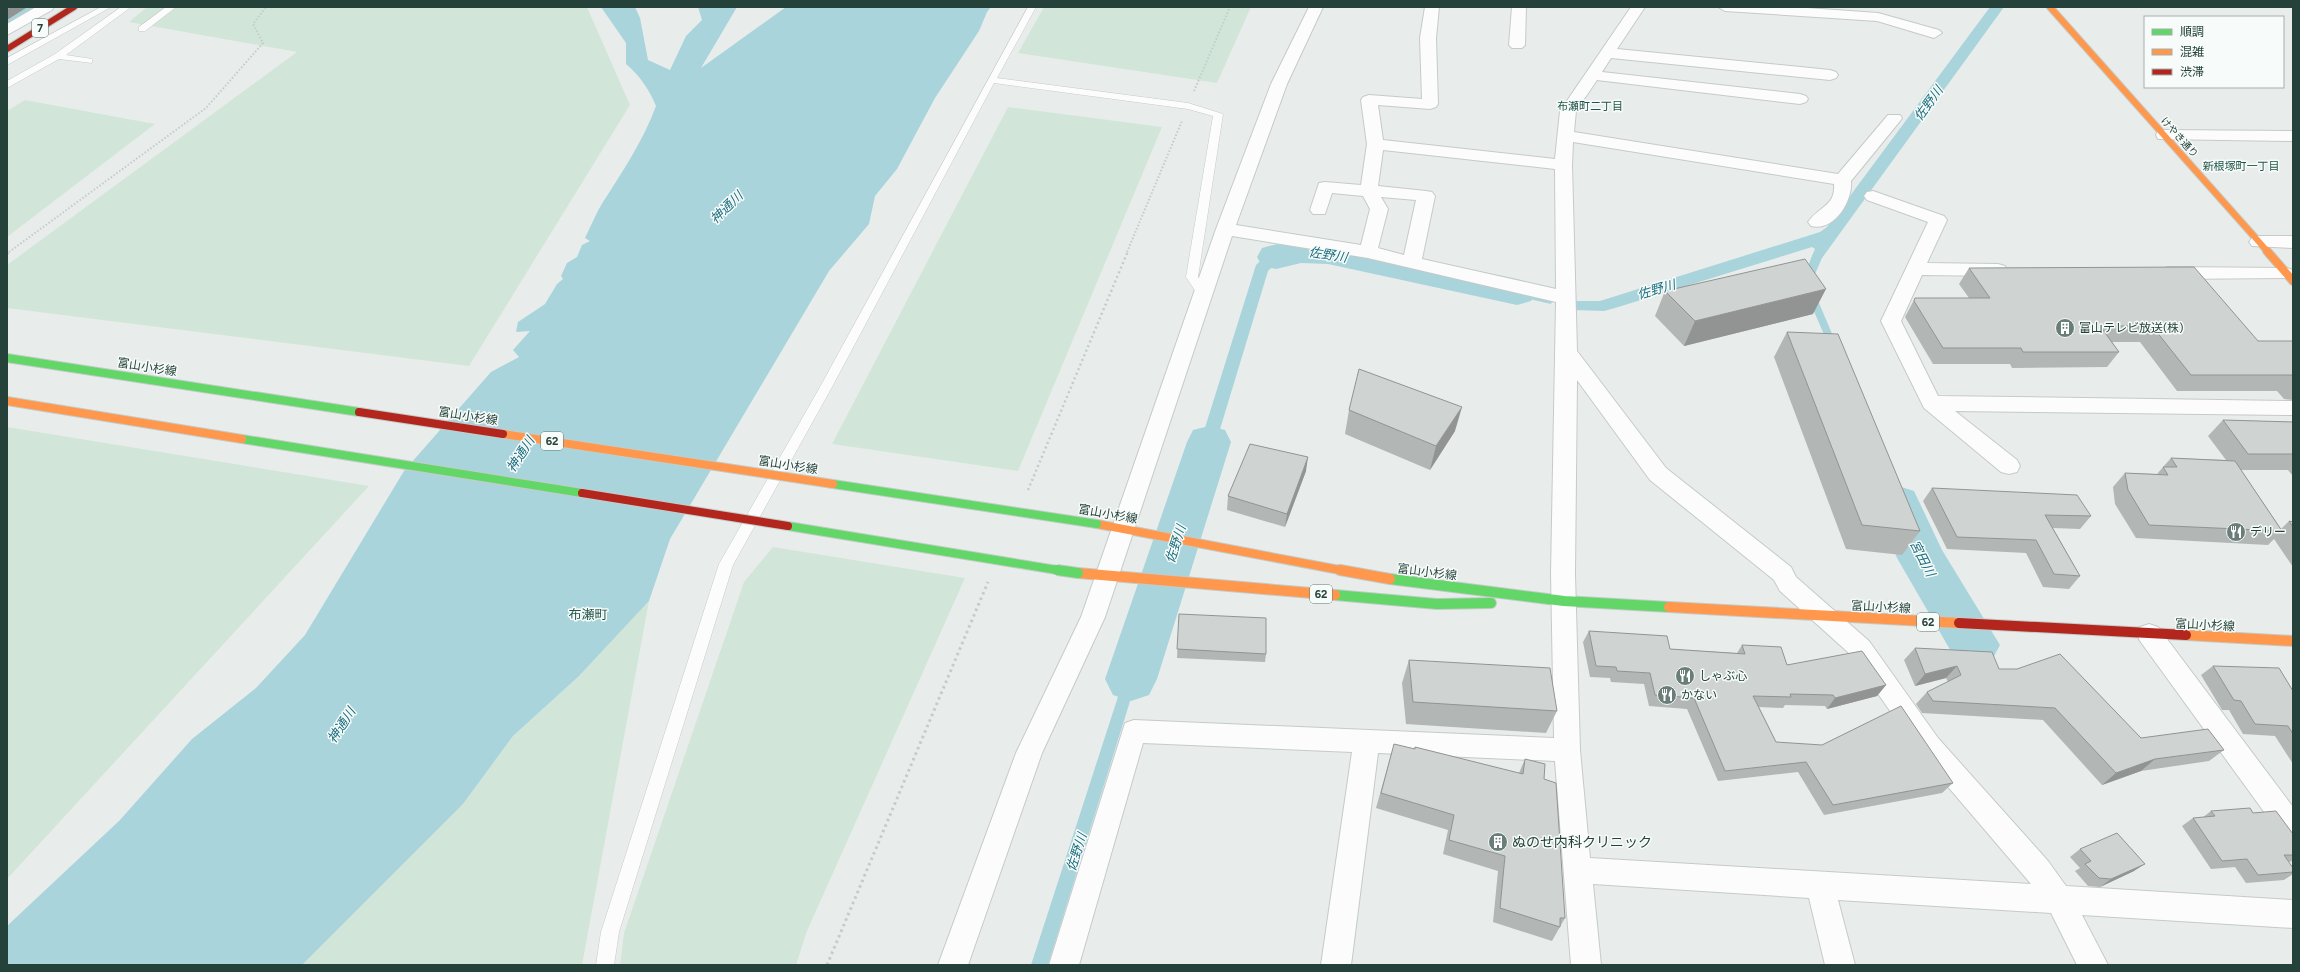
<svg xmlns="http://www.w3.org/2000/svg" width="2300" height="972" font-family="Figtree,'Noto Sans JP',sans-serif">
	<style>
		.green { fill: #d1e6d8 }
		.water { fill: #a9d4db }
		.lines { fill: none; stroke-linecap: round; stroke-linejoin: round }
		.stream { stroke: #a9d4db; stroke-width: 6 }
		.river { fill: #a9d4db; fill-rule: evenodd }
		.lane-casing { stroke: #c5cac8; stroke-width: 1 }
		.street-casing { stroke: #c5cac8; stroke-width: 2 }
		.fast-casing { stroke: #c3cbc8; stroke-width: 12 }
		.slow-far2-casing { stroke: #c3cbc8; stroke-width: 8 }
		.slow-far1-casing { stroke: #c3cbc8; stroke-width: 10 }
		.slow-casing { stroke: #c3cbc8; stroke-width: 12 }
		.jam-far1-casing { stroke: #c3cbc8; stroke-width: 8 }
		.jam-casing { stroke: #c3cbc8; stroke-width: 12 }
		.path-far2 { stroke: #c3ccca; stroke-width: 2; stroke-dasharray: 1.5 2; stroke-linecap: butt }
		.path-far1 { stroke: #c3ccca; stroke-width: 2.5; stroke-dasharray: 2 3; stroke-linecap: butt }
		.path { stroke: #c3ccca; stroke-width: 3; stroke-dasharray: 2.5 3.5; stroke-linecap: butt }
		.lane { fill: #fcfcfc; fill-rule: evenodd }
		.street { fill: #fcfcfc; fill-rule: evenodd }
		.fast { stroke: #63d668; stroke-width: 10 }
		.slow-far2 { stroke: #ff974d; stroke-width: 6 }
		.slow-far1 { stroke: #ff974d; stroke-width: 8 }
		.slow { stroke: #ff974d; stroke-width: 10 }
		.jam-far1 { stroke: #b3261e; stroke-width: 6 }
		.jam { stroke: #b3261e; stroke-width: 10 }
		.fast-bridge-far1-casing { stroke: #c3ccc9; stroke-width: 10; stroke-linecap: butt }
		.fast-bridge-casing { stroke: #c3ccc9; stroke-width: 12; stroke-linecap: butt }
		.slow-bridge-casing { stroke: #c3ccc9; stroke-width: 10; stroke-linecap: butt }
		.jam-bridge-casing { stroke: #c3ccc9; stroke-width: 10; stroke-linecap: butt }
		.fast-bridge-far1 { stroke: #63d668; stroke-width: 8 }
		.fast-bridge { stroke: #63d668; stroke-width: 10 }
		.slow-bridge { stroke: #ff974d; stroke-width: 8 }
		.jam-bridge { stroke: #b3261e; stroke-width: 8 }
		.wall { fill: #b2b6b5 }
		.shaded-wall { fill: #919493 }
		.building { fill: #cfd4d2; stroke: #919493 }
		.labels { text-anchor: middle; stroke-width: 3; stroke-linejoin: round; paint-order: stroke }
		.far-street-label { font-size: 10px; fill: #24423a; stroke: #f7fbf9 }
		.shield { fill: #f7fbf9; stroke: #637a73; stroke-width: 1 }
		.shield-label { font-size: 11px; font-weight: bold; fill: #24423a }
		.far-neighbourhood-label { font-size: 11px; fill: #1f5548; stroke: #f7fbf9 }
		.poi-label { font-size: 12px; fill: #24423a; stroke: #f7fbf9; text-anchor: start }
		.street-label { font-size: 12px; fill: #24423a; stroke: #f7fbf9 }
		.water-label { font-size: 13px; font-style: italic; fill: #1c6f80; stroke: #f7fbf9 }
		.neighbourhood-label { font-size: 13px; fill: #1f5548; stroke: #f7fbf9 }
		.near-poi-label { font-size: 14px; fill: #24423a; stroke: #f7fbf9; text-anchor: start }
	</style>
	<rect width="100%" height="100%" fill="#e8edeb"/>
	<path class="green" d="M147,7H587L630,105L469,366L7,308V265L297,52L129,22Z
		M1044,7H1251L1217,83L1018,53Z
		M25,100L155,124L7,237V111Z
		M1008,107L1162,127L1018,471L832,444Z
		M7,427L369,486L7,879Z
		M773,547L965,578L807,931L796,965H620L624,933L744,582Z
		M649,601L582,965H302L463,804L513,736L579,676Z"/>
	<path class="water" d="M601,7H635L640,18L648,60L670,70L686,36L702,20L698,7H737L701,68L786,7H991L987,12L979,31L935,98L897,169L875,196L869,224L829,271L670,539L649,601L579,676L513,736L463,804L302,965H7V926L120,820L192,739L256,688L305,635L404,471L491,372L519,357L513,350L530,331L516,332L518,322L545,304L557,284L563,279L561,276L567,263L577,257L582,245L590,241L585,238C591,226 596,213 603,202C623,171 643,141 656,106C649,89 640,76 626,64V43Z
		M1990,7H2004L1822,258L1815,274L1819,303L1927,557L1932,559L1929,565L1916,558L1911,533L1812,307C1806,280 1803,275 1815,249L1812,247L1615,308L1604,311L1573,310L1575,301H1600L1820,232L1827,227Z
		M1299,245L1337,249V258C1310,254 1289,250 1268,271L1197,505L1182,501L1256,265L1269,253Z
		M1369,254L1438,270L1441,278L1360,261Z
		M1462,275L1554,297L1551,304L1451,281Z
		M1161,617L1150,637L1048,965H1031L1139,632L1138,618Z"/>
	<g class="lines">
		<path class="stream" d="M7,23L33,7"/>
		<path class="river" d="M1308,238L1328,240L1517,279L1531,283L1537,292L1531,301L1517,305L1328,264L1301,263L1276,269L1262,266L1257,257L1262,248L1269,246Z
			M1209,426L1225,430L1231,442L1157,679L1149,695L1131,701L1113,695L1105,679L1187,442L1193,430Z
			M1898,486L1914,491L1942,550L2000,645L1992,660L1974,666L1956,660L1897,558L1875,504L1882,491Z"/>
		<defs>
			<path id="lane" d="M101,7H111L7,65V58Z
				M121,7H131L66,55L92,59V63L59,59L7,88V81L55,54Z
				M166,7H176L145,31H139V27Z
				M1028,7H1036L997,78L1188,103L1223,114L1198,277L1208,292L1206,295H1198L1186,277L1213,116L1188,109L994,83L832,387L733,565L619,932L614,965H596L601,932L719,564L820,387Z"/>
			<path id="street" d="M36,7H54L52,10L7,35V24Z
				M1309,7H1323L1287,84L1236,225L1361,245L1370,209L1363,196L1332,193L1325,214H1313L1310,210L1319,183L1325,182L1361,185L1367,144L1361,100L1363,97L1369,95L1422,99L1420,38L1425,7H1439L1436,38L1438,104L1436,107L1430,109L1378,105L1383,140L1555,159L1560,111L1631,7H1645L1617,49L1830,70L1836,72L1838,75L1836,78L1830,80L1611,58L1602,72L1800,94L1806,96L1808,99L1806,102L1800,104L1597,80L1576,111L1574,132L1838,174L1888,115H1900L1902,118L1900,121L1851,181C1853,201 1834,232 1811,226L1808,222C1818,207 1836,206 1834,184L1573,142L1572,165L1577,351L1666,468L1791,567L1796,577L1869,641L1938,738L2048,861L2066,886L2293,900V928L2082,915L2108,965H2077L2051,913L1838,900L1855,965H1825L1809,898L1593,884L1601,965H1571L1555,761L1378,753L1351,965H1321L1352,752L1143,743L1079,965H1049L1125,723L1134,720L1554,738L1551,574L1556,302L1368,258L1232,236L1105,617L1042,753L968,965H938L1016,753L1081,617L1216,229L1271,84ZM1383,150L1555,169L1556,289L1422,259L1435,196L1432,192L1426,191L1378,186ZM1381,197L1416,200L1404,255L1378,248L1388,209ZM1577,380L1650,480L1774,580L1780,591L1851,655L1920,754L2031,884L1590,858L1580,750L1575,574Z
				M1512,7H1526L1525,45L1522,48H1512L1509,45Z
				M1718,7H1793L1878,13L1939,30L1942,33L1934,38L1877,21L1725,11Z
				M2164,130L2293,131V141L2158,139L2156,135L2158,131Z
				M1873,191L1944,216L1947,220L1927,263L1998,264L2005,266L2007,270L2005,274L1998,276L1922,275L1901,321L1938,396L2293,401V415L1955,411L2017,460L2020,466L2017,472L2009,474L2001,472L1924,408L1881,321L1928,222L1867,200L1864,196L1867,192Z
				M2258,236H2293V248L2252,246L2249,242L2252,238Z
				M2168,267L2287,268L2293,270V278L2168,279L2161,277L2159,273L2161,269Z
				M2149,624L2158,627L2293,807V842L2283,838L2140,641L2137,634L2140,627Z"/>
			<path id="fast" d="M1390,579L1564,601L1669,607
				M1335,595L1437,604L1491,603"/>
			<path id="slow-far2" d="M2050,7L2268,252"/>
			<path id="slow-far1" d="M2267,251L2293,281
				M1097,524L1345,571"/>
			<path id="slow" d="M1340,570L1390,579
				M1078,573L1335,595
				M1669,607L1959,623
				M2186,635L2293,641"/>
			<path id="jam-far1" d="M7,49L74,7"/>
			<path id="jam" d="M1959,623L2186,635"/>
		</defs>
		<use href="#lane" class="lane-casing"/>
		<use href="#street" class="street-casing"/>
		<use href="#fast" class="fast-casing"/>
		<use href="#slow-far2" class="slow-far2-casing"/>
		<use href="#slow-far1" class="slow-far1-casing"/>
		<use href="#slow" class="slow-casing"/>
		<use href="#jam-far1" class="jam-far1-casing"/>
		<use href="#jam" class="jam-casing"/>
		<path class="path-far2" d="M1194,91L1230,7
			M9,252L206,108L263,43L253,24L266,7
			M1127,252L1182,121"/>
		<path class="path-far1" d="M7,254L11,251
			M1028,490L1128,251"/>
		<path class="path" d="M827,965L988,582"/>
		<use href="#lane" class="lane"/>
		<use href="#street" class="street"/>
		<use href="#fast" class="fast"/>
		<use href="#slow-far2" class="slow-far2"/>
		<use href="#slow-far1" class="slow-far1"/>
		<use href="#slow" class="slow"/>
		<use href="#jam-far1" class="jam-far1"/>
		<use href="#jam" class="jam"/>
		<defs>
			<path id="fast-bridge-far1" d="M7,358L359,412
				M242,439L582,493
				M833,484L1097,524
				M788,526L1063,571"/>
			<path id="fast-bridge" d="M1057,570L1078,573"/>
			<path id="slow-bridge" d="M7,401L242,439
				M503,434L833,484"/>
			<path id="jam-bridge" d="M359,412L503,434
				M582,493L788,526"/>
		</defs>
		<use href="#fast-bridge-far1" class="fast-bridge-far1-casing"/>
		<use href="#fast-bridge" class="fast-bridge-casing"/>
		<use href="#slow-bridge" class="slow-bridge-casing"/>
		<use href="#jam-bridge" class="jam-bridge-casing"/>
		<use href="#fast-bridge-far1" class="fast-bridge-far1"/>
		<use href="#fast-bridge" class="fast-bridge"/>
		<use href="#slow-bridge" class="slow-bridge"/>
		<use href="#jam-bridge" class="jam-bridge"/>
	</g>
	<path class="wall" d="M1969,268L2258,341H2293V400L2284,399L2277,391H2177L2140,342H2112L2119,352L2107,367L2012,368L2010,364H1933L1905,317L1915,298H1969L1959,284Z
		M1665,291L1813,314L1684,346L1655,316Z
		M1787,332L1920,531L1902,555L1846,549L1774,357Z
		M1349,410L1455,431L1430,470L1345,434Z
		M2223,420L2293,422V476L2288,470H2241L2281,529L2289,521L2293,522V567L2274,539L2268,545L2136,538L2115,504L2113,487L2125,473L2157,474L2171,458L2226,460L2208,436Z
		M1306,471L1285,527L1227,510L1228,496Z
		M1932,488L2091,516L2080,529L2053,528L2080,576L2069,589L2043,587L2026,553L1947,549L1923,501Z
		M1179,614L1266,654L1265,662L1177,658Z
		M1589,631L1670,649L1737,653L1742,645L1787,665L1886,685L1877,696L1827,709L1825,706L1785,705L1783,708L1759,707L1776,742L1953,783L1942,793L1824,815L1798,772L1718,781L1687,709L1649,706L1644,684L1611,682L1610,678L1590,677L1583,642Z
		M1915,648L1999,669L2141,738L2224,750L2209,761L2141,771L2102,785L2043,720L1922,713L1916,704L1927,692L1948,682L1946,678L1915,686L1904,660Z
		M1409,660L1557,711L1546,733L1406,724L1402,683Z
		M2213,666L2293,691V764L2275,736L2243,734L2229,710H2222L2201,675Z
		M1394,744L1414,749L1415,747L1519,773L1525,759L1544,779L1565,918L1552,941L1493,922L1498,871L1443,854L1448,830L1376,808Z
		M2211,811L2253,813L2293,834V861L2288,862L2293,868V874L2284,880L2246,883L2235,867L2211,869L2182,826L2193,818H2202Z
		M2080,849L2134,871L2100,887L2088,886L2075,871L2080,868L2070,857Z"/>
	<path class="shaded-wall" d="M11,7H27L26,8L7,20V9Z
		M1826,289L1813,314L1684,346L1695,321Z
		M1462,407L1455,431L1430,470L1436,446Z
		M1308,457L1306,471L1285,527L1287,514Z
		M1957,666L1946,678L1915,686L1925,674Z
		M1886,685L1877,696L1827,709L1835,698Z
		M2155,759L2141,771L2102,785L2116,773Z
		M2145,864L2134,871L2100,887L2111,879Z"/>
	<path class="building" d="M1805,259L1826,289L1695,321L1665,291Z
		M2194,267L2258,341H2293V377L2292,375H2191L2152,326H2100L2119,352H2023L2021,348H1943L1914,301L1915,298H1990L1969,268Z
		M1787,332L1838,334L1920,531L1862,525Z
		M1359,369L1462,407L1436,446L1349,410Z
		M2223,420L2293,422V454H2248Z
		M1250,444L1308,457L1287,514L1228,496Z
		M2171,458L2235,461L2282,531L2149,525L2128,490L2125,473L2168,475L2163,467H2177Z
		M1932,488L2077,495L2091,516L2045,515L2080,576L2054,574L2036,540L1957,537Z
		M2289,521L2293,522V527Z
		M1179,614L1266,618V654L1177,649Z
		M1589,631L1667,636L1670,649L1745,654L1742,645L1781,647L1787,665L1862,651L1886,685L1835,698L1833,695L1790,694L1791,697L1753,696L1776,742L1822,745L1901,706L1953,783L1833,805L1806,762L1725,771L1694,698L1655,695L1650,673L1617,671L1616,667L1596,666Z
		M1915,648L1992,652L1999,669H2017L2060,654L2141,738L2208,729L2224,750L2155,759L2116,773L2055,708L1933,701L1927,692L1961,675L1957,666L1925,674Z
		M1409,660L1550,668L1557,711L1413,702Z
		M2213,666L2279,668L2293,691V734L2288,726L2255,724L2241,701L2234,700L2232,697Z
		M1394,744L1415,749V747L1523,774L1525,759L1545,764L1544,779L1556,783L1565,918H1560V927L1500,908L1505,856L1449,840L1454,815L1381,793Z
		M2250,808L2253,813L2276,811L2293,834V855H2284L2293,868V872L2258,875L2247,859L2222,861L2193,818L2215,816L2211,811Z
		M2117,833L2145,864L2111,879L2099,878L2085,864L2091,861L2080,849Z"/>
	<defs>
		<symbol id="building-disc" viewBox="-11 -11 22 22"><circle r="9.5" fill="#697e78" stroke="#f7fbf9"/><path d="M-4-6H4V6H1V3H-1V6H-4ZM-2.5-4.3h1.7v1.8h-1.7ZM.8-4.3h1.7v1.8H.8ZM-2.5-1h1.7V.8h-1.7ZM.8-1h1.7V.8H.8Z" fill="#fff"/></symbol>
		<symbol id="restaurant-disc" viewBox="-11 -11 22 22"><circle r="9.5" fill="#697e78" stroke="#f7fbf9"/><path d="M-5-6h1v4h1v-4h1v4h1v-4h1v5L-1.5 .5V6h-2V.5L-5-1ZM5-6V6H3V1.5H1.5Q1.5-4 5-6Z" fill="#fff"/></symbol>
	</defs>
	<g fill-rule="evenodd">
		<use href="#building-disc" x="2054" y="317" width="22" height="22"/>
		<use href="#restaurant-disc" x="2225" y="521" width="22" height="22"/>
		<use href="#restaurant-disc" x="1674" y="665" width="22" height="22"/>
		<use href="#restaurant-disc" x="1656" y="684" width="22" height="22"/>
		<use href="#building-disc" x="1487" y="831" width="22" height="22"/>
	</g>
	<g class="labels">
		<g class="far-street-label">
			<text transform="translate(2180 137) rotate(48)" y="4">けやき通り</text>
		</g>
		<g class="shield">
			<rect x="32" y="19" width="16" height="18" rx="3"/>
			<rect x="541" y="432" width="22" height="18" rx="3"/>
			<rect x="1310" y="585" width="22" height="18" rx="3"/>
			<rect x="1917" y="613" width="22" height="18" rx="3"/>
		</g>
		<g class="shield-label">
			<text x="40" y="32">7</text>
			<text x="552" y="445">62</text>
			<text x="1321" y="598">62</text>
			<text x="1928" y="626">62</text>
		</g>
		<g class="far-neighbourhood-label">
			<text x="1590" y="110">布瀬町二丁目</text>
			<text x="2241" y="170">新根塚町一丁目</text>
		</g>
		<g class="poi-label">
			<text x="2079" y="332">富山テレビ放送(株)</text>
			<text x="2250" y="536">デリー</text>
			<text x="1699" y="680">しゃぶ心</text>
			<text x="1681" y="699">かない</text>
		</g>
		<g class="street-label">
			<text transform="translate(147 367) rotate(9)" y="4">富山小杉線</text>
			<text transform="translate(468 416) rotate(9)" y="4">富山小杉線</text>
			<text transform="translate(788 465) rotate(9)" y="4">富山小杉線</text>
			<text transform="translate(1108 514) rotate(10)" y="4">富山小杉線</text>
			<text transform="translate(1427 572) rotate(7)" y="4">富山小杉線</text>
			<text transform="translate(1881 607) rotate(3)" y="4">富山小杉線</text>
			<text transform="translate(2205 625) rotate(3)" y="4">富山小杉線</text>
		</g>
		<g class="water-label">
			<text transform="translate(1928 103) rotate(-54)" y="5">佐野川</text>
			<text transform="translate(726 207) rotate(-44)" y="5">神通川</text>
			<text transform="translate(1328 254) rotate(9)" y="5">佐野川</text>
			<text transform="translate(1656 289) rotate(-16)" y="5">佐野川</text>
			<text transform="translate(520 454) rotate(-57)" y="5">神通川</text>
			<text transform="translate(1175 544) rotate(-72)" y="5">佐野川</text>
			<text transform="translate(1923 558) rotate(63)" y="5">宮田川</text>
			<text transform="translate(341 725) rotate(-57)" y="5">神通川</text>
			<text transform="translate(1076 852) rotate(-72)" y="5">佐野川</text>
		</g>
		<g class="neighbourhood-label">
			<text x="588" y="619">布瀬町</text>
		</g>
		<g class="near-poi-label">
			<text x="1512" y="847">ぬのせ内科クリニック</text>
		</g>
	</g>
	<rect width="2300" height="972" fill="none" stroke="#24423a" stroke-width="16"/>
	<rect x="2144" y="16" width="140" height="72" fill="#f7fbf9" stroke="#a3b1ad"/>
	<rect x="2152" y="29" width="20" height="6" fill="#63d668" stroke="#a3b1ad"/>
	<text x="2180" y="36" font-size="12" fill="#24423a">順調</text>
	<rect x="2152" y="49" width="20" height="6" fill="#ff974d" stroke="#a3b1ad"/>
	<text x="2180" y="56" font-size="12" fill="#24423a">混雑</text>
	<rect x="2152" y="69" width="20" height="6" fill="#b3261e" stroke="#a3b1ad"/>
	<text x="2180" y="76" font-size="12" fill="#24423a">渋滞</text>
</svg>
